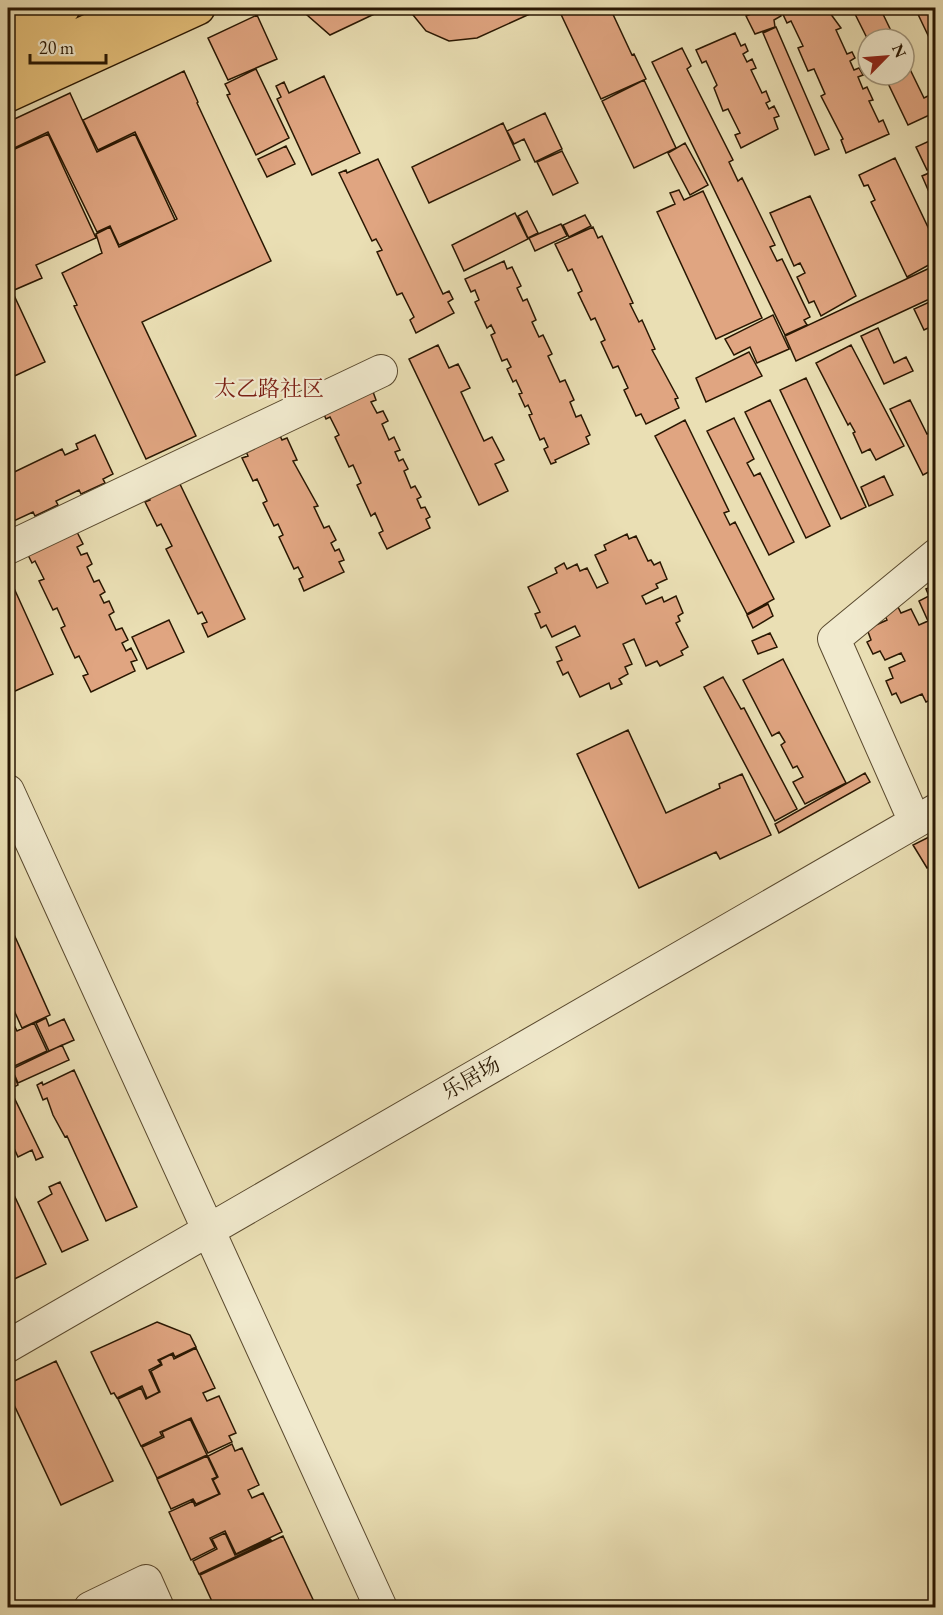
<svg xmlns="http://www.w3.org/2000/svg" width="943" height="1615" font-family="'EB Garamond','Noto Serif SC',serif">
	<style>
		.building { fill: #e0a581; stroke: #291702; stroke-width: 1.5 }
		.lines { fill: none; stroke-linecap: round; stroke-linejoin: round }
		.minor-casing { stroke: #59492e; stroke-width: 34 }
		.major-casing { stroke: #291702; stroke-width: 36 }
		.minor { stroke: #f1eace; stroke-width: 32 }
		.major { stroke: #e5c07a; stroke-width: 33 }
		.labels { text-anchor: middle; stroke-width: 4.5; stroke-linejoin: round; paint-order: stroke }
		.street-label { font-size: 21px; fill: #291702; stroke: #f1eace }
		.neighbourhood-label { font-size: 22px; fill: #7a1f14; stroke: #f1eace }
	</style>
	<rect width="100%" height="100%" fill="#eadfb4"/>
	<filter id="stains"><feTurbulence type="fractalNoise" baseFrequency=".00333" numOctaves="4"/><feColorMatrix values="0 0 0 0 .2 0 0 0 0 .09 0 0 0 0 .02 0 0 0 .5 -.17"/></filter>
	<radialGradient id="worn" r=".72"><stop offset=".6" stop-color="#630" stop-opacity="0"/><stop offset="1" stop-color="#630" stop-opacity=".3"/></radialGradient>
	<path class="building" d="M299,8H387L330,35Z
		M403,8H543L477,38L449,41L426,31L409,10L405,12Z
		M558,8H610L632,55L634,54L646,79L601,99Z
		M766,8H778L781,16L774,20L775,27L755,34L746,16Z
		M780,8H832L834,11L830,13L841,28L836,30L847,54L852,52L855,58L850,61L854,70L859,68L863,75L858,77L863,89L867,87L873,100L869,101L879,122L883,120L889,134L846,153L841,140L843,139L821,96L825,94L814,69L808,71L798,48L803,46L791,21L787,23Z
		M852,8H880L895,39L868,40Z
		M915,8H936V52Z
		M257,15L277,59L228,80L208,38Z
		M776,27L829,149L815,155L763,33Z
		M735,33L741,46L745,44L748,51L743,54L747,62L752,59L756,68L751,70L762,93L766,91L770,101L766,103L769,109L774,106L779,116L774,118L778,129L741,148L735,135L740,133L728,109L723,111L714,88L717,85L706,61L702,63L696,50Z
		M682,48L691,66L687,69L733,160L729,162L738,181L742,178L775,245L770,247L777,261L782,259L810,317L804,320L807,325L785,335L652,62Z
		M904,57L924,98L936,92V112L908,125L884,75H904Z
		M256,69L289,138L256,155L227,95L230,94L225,84Z
		M184,71L198,102L197,103L271,261L142,322L196,436L146,459L74,306L77,305L62,273L102,253L96,234L110,227L119,247L177,219L135,132L98,150L83,120Z
		M324,76L360,153L312,175L277,99L281,97L276,86L284,82L289,93Z
		M644,80L676,148L634,168L602,101Z
		M70,93L97,152L135,134L175,220L119,245L110,226L97,232L48,132L8,151V122Z
		M545,113L562,149L535,162L524,139L514,144L507,131Z
		M503,123L520,160L429,203L412,167Z
		M48,134L96,238L36,265L42,278L12,291L45,362L8,379V219L12,217L8,208V152Z
		M936,138V166L927,170L916,147Z
		M685,143L708,185L690,195L668,153Z
		M286,146L295,164L267,177L258,159Z
		M562,151L578,183L553,195L537,162Z
		M895,158L936,244V261L907,277L871,202L875,200L868,185L864,186L859,175Z
		M378,159L443,294L449,291L453,299L448,302L454,313L416,333L410,320L414,317L402,293L397,295L377,252L382,250L376,239L372,241L339,173L346,170L347,173Z
		M936,170V208L922,176Z
		M679,190L684,200L703,191L762,318L716,339L657,212L675,204L670,193Z
		M810,196L856,296L821,316L814,301L809,303L797,277L805,273L800,263L794,266L770,213Z
		M527,211L538,233L528,238L518,216Z
		M515,213L528,239L464,271L452,245Z
		M585,215L591,226L569,237L563,225Z
		M561,224L567,236L535,251L529,238Z
		M593,227L598,238L602,236L633,303L630,304L639,322L642,320L655,349L652,350L678,398L675,399L679,408L646,424L641,414L636,416L624,390L628,388L618,366L613,368L601,342L605,340L595,318L591,320L578,293L582,291L572,269L568,271L555,244Z
		M504,261L507,269L512,267L521,286L517,288L523,301L527,299L536,320L532,322L539,337L543,335L552,354L548,356L560,382L565,380L574,400L570,402L576,417L581,415L590,435L586,437L589,444L555,460L556,462L551,464L544,449L548,447L544,438L540,440L529,415L532,414L528,405L525,407L519,394L522,393L516,380L513,382L507,369L511,367L507,359L502,361L491,335L495,333L491,325L487,328L475,302L479,300L475,290L471,292L465,279Z
		M936,265V296L796,361L785,336Z
		M936,299V344L928,328L924,330L914,309Z
		M773,315L789,349L757,363L750,347L734,355L725,339Z
		M878,328L894,363L906,357L913,371L884,384L861,336Z
		M438,345L449,368L458,364L470,388L461,392L484,441L492,437L504,460L495,464L508,491L479,505L409,359Z
		M851,345L904,446L876,460L870,449L862,453L853,433L855,432L850,423L848,425L816,363Z
		M749,352L762,376L706,402L696,378Z
		M806,378L866,507L841,519L780,390Z
		M372,389L376,400L371,402L377,413L383,411L388,421L382,424L389,440L394,437L400,450L395,452L399,461L403,459L408,469L404,471L411,488L415,486L421,497L417,499L421,508L425,507L430,517L426,519L430,528L387,549L379,533L383,531L375,513L371,516L357,485L361,483L353,465L349,467L335,437L339,435L330,417L326,419L320,405Z
		M770,400L830,526L806,538L745,412Z
		M910,400L927,434L935,430L932,424L936,422V468L923,475L890,409Z
		M734,418L754,459L747,463L754,476L760,473L794,542L769,555L707,431Z
		M685,420L729,511L724,513L730,525L735,522L774,599L747,614L655,436Z
		M277,429L282,440L287,438L297,460L293,461L318,506L314,507L324,528L329,526L336,540L331,543L335,551L339,549L344,560L339,562L344,572L304,591L299,579L303,577L298,567L294,569L279,537L283,535L278,524L274,526L263,503L267,501L257,479L253,481L242,458L248,456L243,445Z
		M95,435L113,474L103,479L105,483L81,494L79,490L56,501L58,505L35,516L33,512L9,523L11,527L8,529V475L62,449L65,455L78,449L76,444Z
		M884,476L893,495L869,506L861,487Z
		M178,480L245,619L208,637L202,624L207,622L202,612L198,614L166,549L172,546L161,524L157,526L145,502L150,500L148,494Z
		M77,532L83,544L77,547L81,555L87,553L92,564L87,567L94,582L99,580L105,592L100,595L104,603L109,601L114,612L109,615L116,630L122,628L128,640L122,643L126,651L131,648L137,660L131,662L135,671L91,692L83,676L88,674L79,656L75,658L61,628L65,626L57,608L53,610L39,581L44,579L35,561L32,563L24,547Z
		M627,534L629,539L636,536L648,561L651,560L654,565L660,562L667,579L656,584L658,588L642,596L646,604L662,597L664,602L676,596L683,613L678,616L680,621L676,623L688,647L681,651L683,655L660,666L657,661L646,666L634,639L623,644L632,664L625,667L628,674L619,679L622,684L611,689L609,683L580,697L568,672L563,675L557,662L562,660L556,647L580,636L575,626L552,637L546,625L541,628L535,614L540,612L528,587L557,573L555,568L564,563L567,569L577,564L580,571L587,568L597,588L608,583L595,555L606,550L604,545Z
		M8,575L53,674L13,692L8,679Z
		M936,585V697L926,702L922,694L901,703L896,693L892,695L886,681L893,678L889,668L905,661L901,653L885,660L880,651L873,654L867,642L871,640L867,629L887,620L883,611L897,605L901,613L911,609L919,625L928,621L919,601L929,596L926,589Z
		M768,604L773,616L753,628L747,615Z
		M169,620L184,652L147,669L132,637Z
		M770,633L777,647L758,654L752,641Z
		M783,659L846,783L805,804L793,782L803,777L797,766L793,768L781,745L785,742L779,732L772,736L743,680Z
		M723,677L741,709L744,708L797,809L775,821L704,687Z
		M628,730L666,813L720,788L719,784L742,774L771,835L720,859L716,852L639,888L577,754Z
		M865,773L870,782L779,833L775,824Z
		M931,836L936,844V863L927,868L913,845Z
		M8,921L50,1015L22,1028L12,1006L8,1008Z
		M46,1018L49,1026L64,1019L74,1040L49,1051L36,1023Z
		M34,1023L47,1051L8,1069V1030L15,1027L17,1031Z
		M62,1045L69,1060L18,1083L12,1069Z
		M74,1070L137,1207L106,1221L67,1136L65,1137L53,1115L47,1098L43,1100L37,1085L42,1082L43,1085Z
		M15,1078L18,1085L10,1089L43,1157L36,1160L32,1150L18,1157L8,1135V1082Z
		M8,1182L46,1264L8,1282Z
		M60,1182L88,1240L62,1252L38,1202L52,1194L49,1187Z
		M157,1322L190,1335L196,1347L175,1357L173,1353L158,1360L161,1364L149,1370L159,1392L147,1398L142,1386L117,1398L114,1393L111,1394L91,1352Z
		M196,1348L215,1388L203,1393L207,1401L219,1396L236,1433L229,1436L232,1442L208,1453L191,1418L160,1432L162,1436L141,1446L118,1399L141,1388L146,1399L160,1392L151,1371L162,1365L160,1360L172,1354L174,1359Z
		M56,1361L113,1481L61,1505L8,1392V1384Z
		M190,1419L207,1455L157,1478L142,1447L164,1437L162,1432Z
		M232,1444L235,1451L242,1448L259,1485L248,1490L252,1498L263,1493L282,1532L236,1554L225,1531L210,1538L215,1548L191,1560L169,1512L193,1501L195,1506L220,1494L213,1480L218,1477L208,1456Z
		M207,1456L217,1477L212,1479L219,1494L196,1504L193,1499L171,1509L157,1479Z
		M225,1533L235,1555L270,1539L271,1540L199,1574L193,1561L217,1549L212,1539Z
		M283,1536L317,1608H215L200,1575Z"/>
	<g class="lines">
		<defs>
			<path id="minor" d="M8,548L381,371
				M8,791L381,1608
				M915,822L834,639L936,555
				M8,1346L936,810
				M90,1608L146,1581L158,1608"/>
			<path id="major" d="M8,33L63,8
				M8,68L139,8
				M8,95L198,8"/>
		</defs>
		<use href="#minor" class="minor-casing"/>
		<use href="#major" class="major-casing"/>
		<use href="#minor" class="minor"/>
		<use href="#major" class="major"/>
	</g>
	<g class="labels">
		<g class="street-label">
			<text transform="translate(471 1078) rotate(-30)" y="7">乐居场</text>
		</g>
		<g class="neighbourhood-label">
			<text x="269" y="396">太乙路社区</text>
		</g>
	</g>
	<rect width="943" height="1615" fill="none" stroke="#eadfb4" stroke-width="30"/>
	<rect x="9" y="9" width="925" height="1597" fill="none" stroke="#291702" stroke-width="3"/>
	<rect x="15" y="15" width="913" height="1585" fill="none" stroke="#291702" stroke-width="1.5"/>
	<g transform="translate(886 57) rotate(65)"><circle r="28" fill="#f1eace" stroke="#a1967c" stroke-width="1.5"/>
	<path d="M0-4.5L10 22L0 15L-10 22Z" fill="#8f2418"/>
	<text y="-9" font-size="16" font-weight="bold" text-anchor="middle" fill="#291702">N</text>
	</g>
	<path d="M30 54v9h76v-9" fill="none" stroke="#291702" stroke-width="3"/>
	<text x="39" y="54" font-size="18" fill="#291702" stroke="#f1eace" stroke-width="4.5" paint-order="stroke">20 m</text>
	<rect width="100%" height="100%" filter="url(#stains)"/>
	<rect width="100%" height="100%" fill="url(#worn)"/>
</svg>
